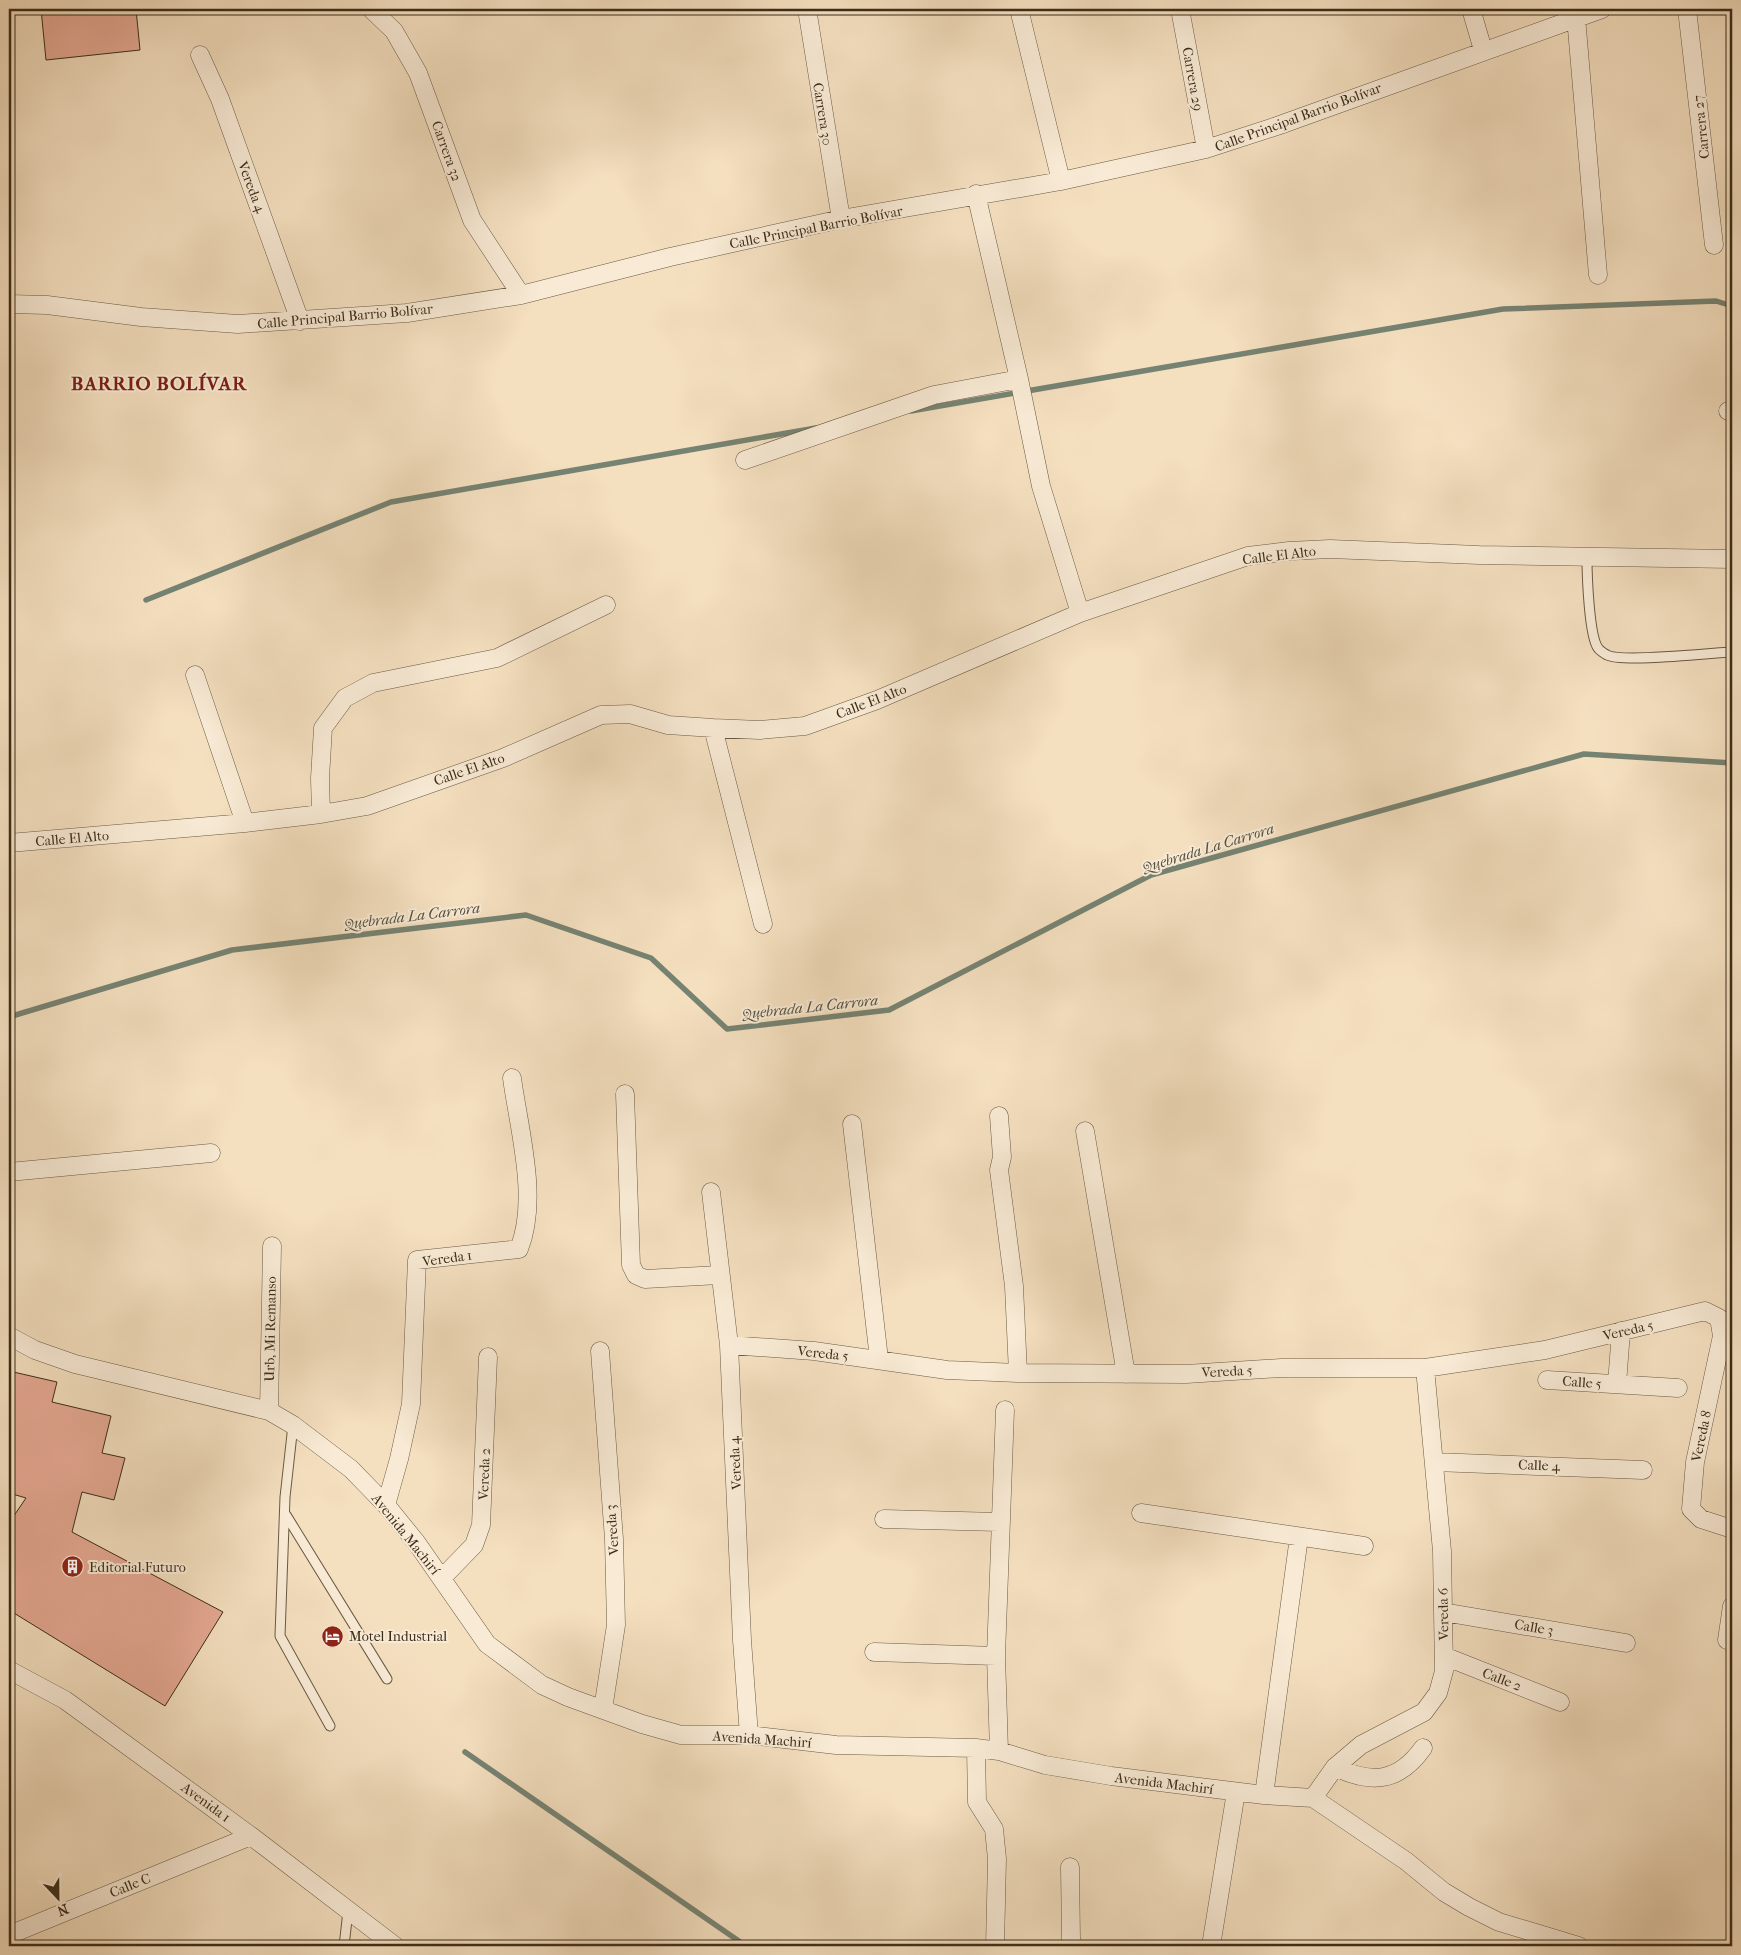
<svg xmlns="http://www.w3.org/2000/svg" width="1741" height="1955" font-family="'IM FELL French Canon',serif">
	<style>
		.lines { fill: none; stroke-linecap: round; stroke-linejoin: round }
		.stream { stroke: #768372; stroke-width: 5.5 }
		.building { fill: #e5a993; stroke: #3c2d1a }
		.lane-casing { stroke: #6a5a43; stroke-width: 11 }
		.street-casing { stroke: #6a5a43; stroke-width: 19 }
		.lane { stroke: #f8ead5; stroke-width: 9 }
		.street { stroke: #f8ead5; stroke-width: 18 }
		.labels { text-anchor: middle; stroke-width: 4; stroke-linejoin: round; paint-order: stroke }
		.street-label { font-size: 14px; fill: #3c2d1a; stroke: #f8ead5 }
		.poi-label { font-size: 14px; fill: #3c2d1a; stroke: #f8ead5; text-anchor: start }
		.water-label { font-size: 15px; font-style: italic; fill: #54513f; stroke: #f8ead5 }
		.district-label { font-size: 19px; font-weight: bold; letter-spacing: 1px; fill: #7a1f14; stroke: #f8ead5 }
	</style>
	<rect width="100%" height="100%" fill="#f4dfbf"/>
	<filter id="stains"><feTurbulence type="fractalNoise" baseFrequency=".004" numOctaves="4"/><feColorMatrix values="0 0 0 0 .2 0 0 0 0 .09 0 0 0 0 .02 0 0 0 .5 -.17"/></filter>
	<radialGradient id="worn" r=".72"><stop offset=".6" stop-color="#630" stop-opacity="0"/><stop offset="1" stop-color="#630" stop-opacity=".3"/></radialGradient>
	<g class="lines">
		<path class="stream" d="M911,411L1503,309L1716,301L1732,306
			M146,600L391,502L816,428
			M9,1017L232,950L526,915L651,958L727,1029L889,1010L1151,875L1584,754L1732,763
			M465,1752L746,1946"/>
	</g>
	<path class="building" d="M41,9H136L140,50L46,60Z
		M9,1371L57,1382L52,1402L111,1416L102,1453L125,1458L114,1500L82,1492L72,1532L223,1612L165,1706L9,1610V1523L26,1498L9,1493Z"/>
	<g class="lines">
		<defs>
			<path id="lane" d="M1587,558C1587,574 1589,636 1598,648C1599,650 1605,654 1607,655C1622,663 1710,653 1732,652
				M293,1425L285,1497L280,1636L330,1726
				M286,1515L387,1679
				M344,1946L348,1911"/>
			<path id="street" d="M371,9L394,31L418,73L472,220L521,295
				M807,9L841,219
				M1019,9L1061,181
				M1180,9L1206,149
				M1471,9L1483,50
				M1687,9L1714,245
				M1576,17L1598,275
				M200,55L220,99L300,321
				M976,194L1019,379L1041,486L1080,613
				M9,304L47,305L141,317L238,324L407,313L521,295L670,257L841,219L1061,181L1206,149L1277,126L1602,9
				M1728,411H1732
				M745,460L934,395L1019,379
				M195,675L245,823
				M713,728L763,924
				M321,814L320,778L323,728L345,698L373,683L497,658L606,605
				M9,843L245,823L321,814L367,806L503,758L601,715L630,714L668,725L713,728L760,730L805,726L877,700L1080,613L1248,556L1289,551L1330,549L1479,555L1732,559
				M625,1094L631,1265L636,1275L645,1279L719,1275
				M999,1116L1002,1157L999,1170L1014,1286L1018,1373
				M852,1124L879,1359
				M1085,1131L1126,1374
				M9,1172L211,1153
				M711,1192L729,1345L742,1640L749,1735
				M9,1336L35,1350L75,1364L269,1411L293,1425L351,1469L386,1505L416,1542L487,1644L542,1685L568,1697L642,1724L681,1735H749L836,1745L976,1748L999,1751L1045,1765L1111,1776L1264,1795L1313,1798L1406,1861L1444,1892L1469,1907L1499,1922L1579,1946
				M729,1345L814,1351L947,1370L1018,1373L1186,1374L1281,1368H1425L1545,1350L1705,1311L1719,1318L1722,1336L1695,1462L1691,1509L1701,1519L1732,1529
				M600,1351L614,1539L616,1625L603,1709
				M1547,1380L1678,1388
				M1617,1384L1621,1331
				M269,1411L272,1246
				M1435,1462L1643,1470
				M386,1505L399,1459L411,1404L417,1260L519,1249C539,1199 519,1130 512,1078
				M1141,1513L1364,1546
				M884,1519L999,1522
				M442,1578L474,1545L481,1525L488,1357
				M1443,1612L1626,1643
				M1727,1640L1732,1606
				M874,1652L996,1656
				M1444,1656L1560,1702
				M9,1670L65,1700L251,1836L395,1946
				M976,1748L977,1802L994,1829L997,1859L995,1946
				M999,1751L996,1656L1005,1410
				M1335,1767C1371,1784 1398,1783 1423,1748
				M1264,1795L1299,1537
				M1313,1798L1335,1767L1361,1745L1424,1712L1438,1693L1444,1671L1442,1551L1425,1368
				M1070,1867L1071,1940L1074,1946
				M9,1935L251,1836
				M1211,1946L1236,1792"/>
		</defs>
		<use href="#lane" class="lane-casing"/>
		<use href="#street" class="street-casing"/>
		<use href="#lane" class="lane"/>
		<use href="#street" class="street"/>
	</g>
	<defs>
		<symbol id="building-disc" viewBox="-11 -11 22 22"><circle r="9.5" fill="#8f2418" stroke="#f8ead5"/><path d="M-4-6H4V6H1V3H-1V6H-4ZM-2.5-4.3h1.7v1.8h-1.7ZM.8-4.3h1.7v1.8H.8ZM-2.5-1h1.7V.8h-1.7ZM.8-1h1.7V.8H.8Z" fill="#fff"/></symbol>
		<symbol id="hotel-disc" viewBox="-11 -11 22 22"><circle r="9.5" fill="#8f2418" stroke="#f8ead5"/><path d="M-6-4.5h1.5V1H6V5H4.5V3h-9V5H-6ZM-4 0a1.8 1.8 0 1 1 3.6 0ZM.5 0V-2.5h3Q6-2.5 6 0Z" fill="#fff"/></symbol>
	</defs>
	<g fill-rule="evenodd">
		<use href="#building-disc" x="60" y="1554" width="25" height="25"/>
		<use href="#hotel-disc" x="320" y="1624" width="25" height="25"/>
	</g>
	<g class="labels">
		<g class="street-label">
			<text transform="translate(1193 79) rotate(80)" y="5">Carrera 29</text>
			<text transform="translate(823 114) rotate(81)" y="5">Carrera 30</text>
			<text transform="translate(1298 117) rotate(-20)" y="5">Calle Principal Barrio Bolívar</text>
			<text transform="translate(1701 127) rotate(-96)" y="5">Carrera 27</text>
			<text transform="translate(447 151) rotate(70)" y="5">Carrera 32</text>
			<text transform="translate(252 187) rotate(69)" y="5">Vereda 4</text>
			<text transform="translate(816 227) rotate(-11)" y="5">Calle Principal Barrio Bolívar</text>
			<text transform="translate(345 316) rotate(-5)" y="5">Calle Principal Barrio Bolívar</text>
			<text transform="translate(1279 555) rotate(-7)" y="5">Calle El Alto</text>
			<text transform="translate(871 701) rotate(-21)" y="5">Calle El Alto</text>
			<text transform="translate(469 769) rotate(-19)" y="5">Calle El Alto</text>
			<text transform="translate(72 838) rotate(-5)" y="5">Calle El Alto</text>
			<text transform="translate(447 1258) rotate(-8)" y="5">Vereda 1</text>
			<text transform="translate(270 1329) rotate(-89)" y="5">Urb, Mi Remanso</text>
			<text transform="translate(1628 1330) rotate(-13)" y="5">Vereda 5</text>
			<text transform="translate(823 1353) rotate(6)" y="5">Vereda 5</text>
			<text transform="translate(1227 1371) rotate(-3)" y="5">Vereda 5</text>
			<text transform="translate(1582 1382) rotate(4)" y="5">Calle 5</text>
			<text transform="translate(1701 1436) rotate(-78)" y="5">Vereda 8</text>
			<text transform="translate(735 1463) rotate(-93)" y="5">Vereda 4</text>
			<text transform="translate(1539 1465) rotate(2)" y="5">Calle 4</text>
			<text transform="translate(484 1474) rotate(-88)" y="5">Vereda 2</text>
			<text transform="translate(612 1530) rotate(-94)" y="5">Vereda 3</text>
			<text transform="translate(406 1534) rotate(51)" y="5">Avenida Machirí</text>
			<text transform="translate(1443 1614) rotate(-91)" y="5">Vereda 6</text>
			<text transform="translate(1534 1627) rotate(10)" y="5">Calle 3</text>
			<text transform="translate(1502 1679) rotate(21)" y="5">Calle 2</text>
			<text transform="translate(762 1739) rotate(4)" y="5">Avenida Machirí</text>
			<text transform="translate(1164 1783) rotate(7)" y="5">Avenida Machirí</text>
			<text transform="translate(206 1802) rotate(36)" y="5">Avenida 1</text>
			<text transform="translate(130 1885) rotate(-22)" y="5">Calle C</text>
		</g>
		<g class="poi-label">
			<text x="89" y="1572">Editorial Futuro</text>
			<text x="349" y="1641">Motel Industrial</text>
		</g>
		<g class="water-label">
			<text transform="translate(1208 848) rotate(-17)" y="5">Quebrada La Carrora</text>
			<text transform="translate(412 916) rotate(-7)" y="5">Quebrada La Carrora</text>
			<text transform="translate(810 1007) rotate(-6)" y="5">Quebrada La Carrora</text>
		</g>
		<g class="district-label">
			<text x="159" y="390">BARRIO BOLÍVAR</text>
		</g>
	</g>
	<rect width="1741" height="1955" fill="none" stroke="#f4dfbf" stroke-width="30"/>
	<rect x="10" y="10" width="1721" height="1935" fill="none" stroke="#3c2d1a" stroke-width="2.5"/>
	<rect x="15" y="15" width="1711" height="1925" fill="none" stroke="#3c2d1a"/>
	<g transform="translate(58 1898) rotate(158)" stroke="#f8ead5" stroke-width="4" paint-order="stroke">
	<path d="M0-4L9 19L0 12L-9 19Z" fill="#3c2d1a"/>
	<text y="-8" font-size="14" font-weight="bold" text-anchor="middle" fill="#3c2d1a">N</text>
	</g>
	<rect width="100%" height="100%" filter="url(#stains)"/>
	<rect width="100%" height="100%" fill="url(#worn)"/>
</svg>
